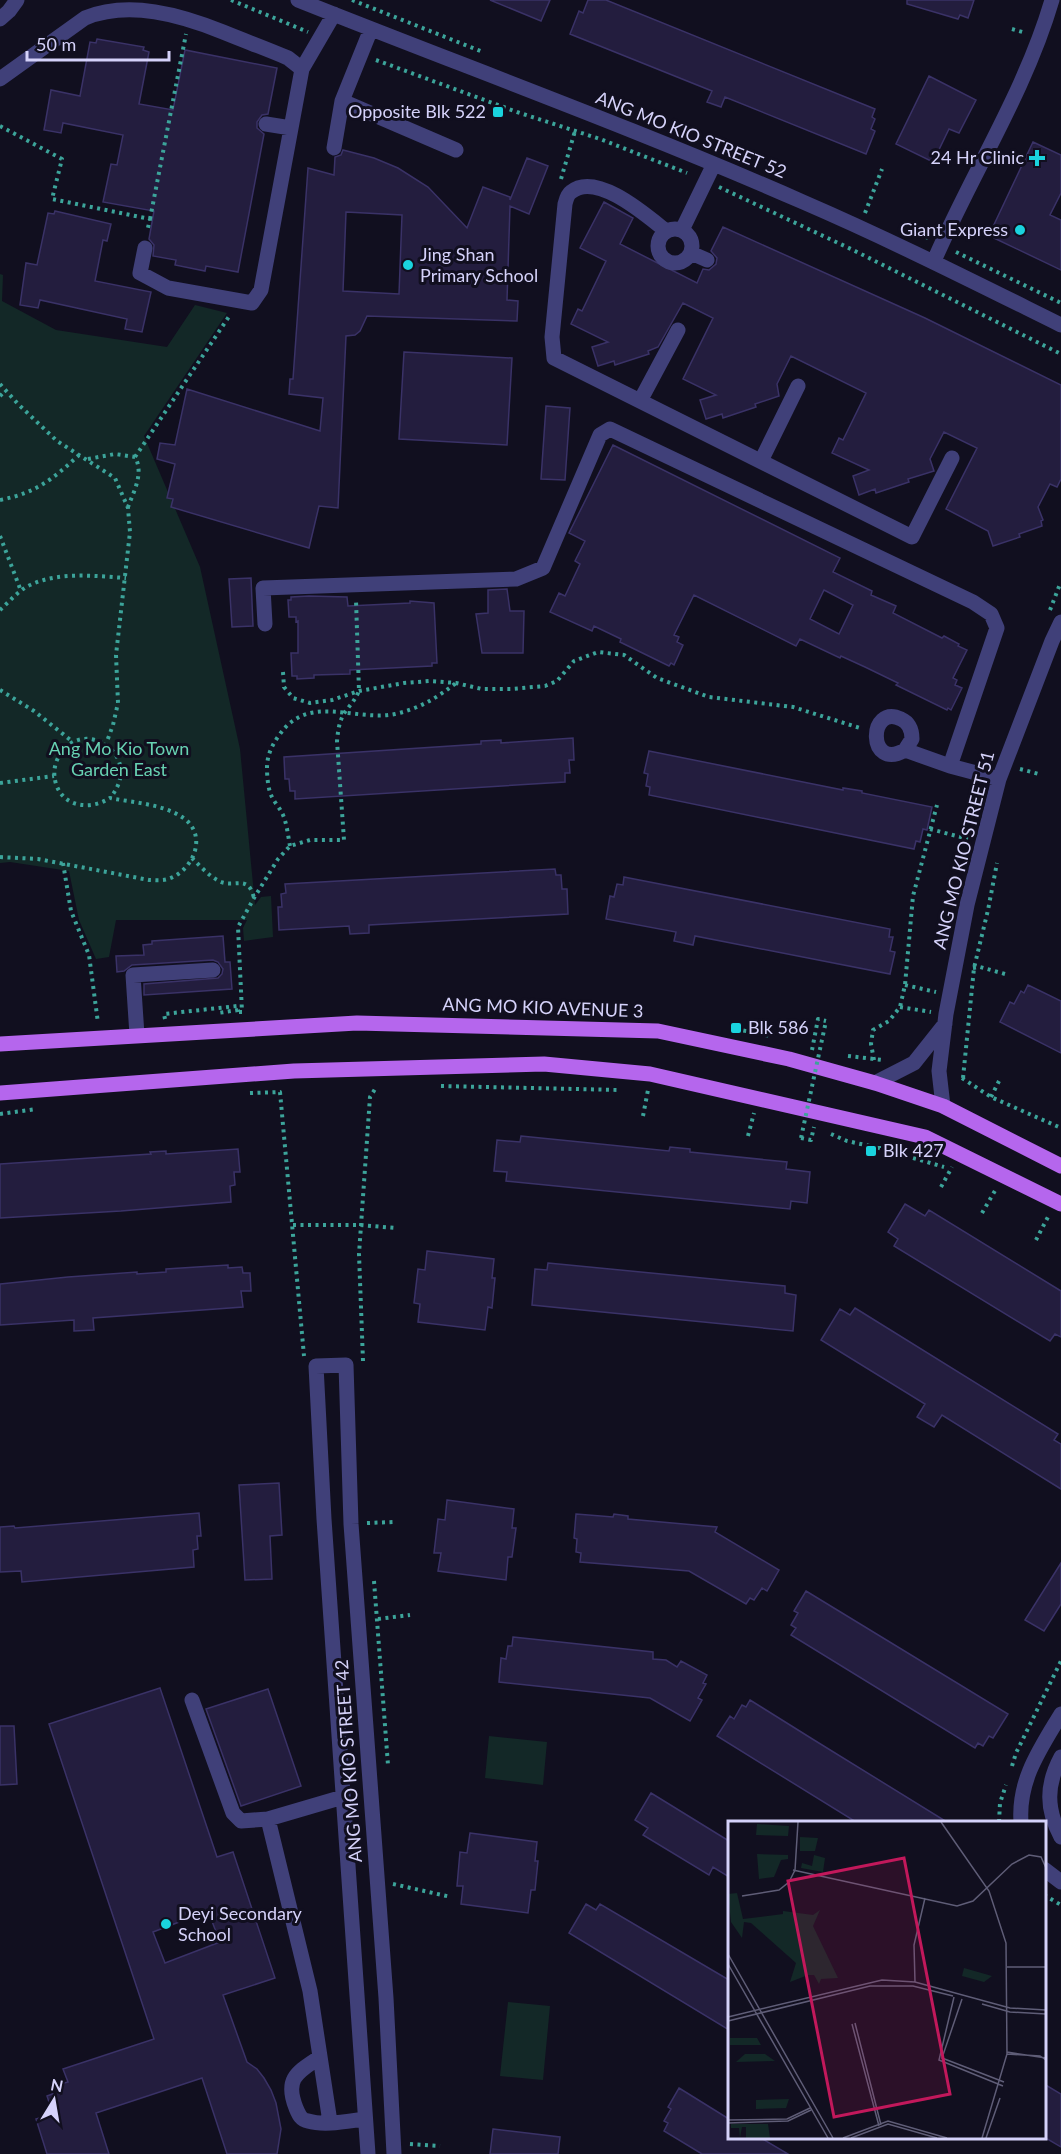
<svg xmlns="http://www.w3.org/2000/svg" width="1061" height="2154" font-family="Lato,sans-serif">
	<style>
		.green { fill: #132827 }
		.building { fill: #231d3e; stroke: #3a3267; stroke-width: 1.5; fill-rule: evenodd }
		.lines { fill: none; stroke-linecap: round; stroke-linejoin: round }
		.path { stroke: #3ca49a; stroke-width: 4; stroke-dasharray: 3 4.5; stroke-linecap: butt }
		.minor { stroke: #404079; stroke-width: 15 }
		.major { stroke: #b566ed; stroke-width: 15 }
		.path-bridge { stroke: #3ca49a; stroke-width: 4; stroke-dasharray: 3 4.5; stroke-linecap: butt }
		.poi-dot { fill: #1ad3de; stroke: #110f1f; stroke-width: 2 }
		.labels { text-anchor: middle; stroke-width: 6; stroke-linejoin: round; paint-order: stroke }
		.poi-label { font-size: 18px; fill: #d5d2fa; stroke: #110f1f; text-anchor: start }
		.street-label { font-size: 18px; fill: #d5d2fa; stroke: #110f1f }
		.park-label { font-size: 18px; fill: #67d1b2; stroke: #110f1f }
		.inset-road { fill: none; stroke: #5f5d77; stroke-width: 1.5 }
		.view { fill: #c2185b; fill-opacity: 0.15; stroke: #c2185b; stroke-width: 3 }
		.inset-edge { fill: none; stroke: #d5d2fa; stroke-width: 3 }
	</style>
	<rect width="100%" height="100%" fill="#110f1f"/>
	<path class="green" d="M0,274L3,275L2,301L56,330L167,347L195,305L227,313L144,436L200,567L240,749L255,905L261,897L271,896L273,937L244,941L243,928L247,920H116L109,957L96,959L79,920L69,871L10,862L0,863Z
		M489,1736L547,1742L543,1785L485,1778Z
		M508,2002L550,2006L543,2080L500,2076Z"/>
	<path class="building" d="M490,0H550L541,21Z
		M588,0H606L875,109L872,117L875,119L871,129L875,131L866,154L725,97L721,107L707,102L712,91L570,34L579,11L583,13Z
		M907,0H974L968,18L960,15L958,19L907,4Z
		M97,39L144,47L143,50L149,52L139,104L173,110L185,50L277,68L268,114L262,115L257,122V128L264,134L238,272L206,266L205,271L175,265L176,260L153,256L154,245L149,239L154,211L103,202L111,164L117,165L123,135L63,123L61,133L44,130L51,90L80,96L90,42L96,43Z
		M929,76L976,100L959,133L949,129L933,162L896,144Z
		M1033,142L1061,155V193L1050,215L1061,220V270L994,238L995,235L990,233Z
		M343,150L374,158L398,168L428,187L467,228L483,187L510,197V200L527,158L548,166L529,214L510,206L507,300L518,301L517,321L367,316L360,331L355,335L346,336L338,508L319,506L309,548L171,507L173,499L167,498L175,464L157,459L160,443L175,445L187,389L320,431L323,398L289,394L290,379H293L308,168L334,175L335,157L341,155ZM346,212L402,215L399,294L343,291Z
		M604,202L633,218L620,244L697,283L703,269L709,270L716,264L717,258L711,251L723,227L925,318L1061,385V479L1057,487L1050,484L1038,507L1043,520L1041,521L1042,526L1019,534L1020,537L993,546L988,531L946,509L977,448L944,432L930,459L934,471L908,479L909,482L876,493L875,489L859,495L853,476L869,470L832,453L839,438L843,440L866,393L791,356L777,384L779,396L755,404L756,407L723,418L722,414L706,419L700,400L716,395L683,379L713,318L683,303L658,347L648,351L649,354L615,365L614,361L598,366L592,347L608,342L571,324L578,309L582,311L606,261L580,248Z
		M55,211L111,224L107,241L103,240L95,281L151,292L142,332L125,329L127,319L40,300L38,308L20,305L26,263L37,265L48,213L54,214Z
		M404,352L512,358L507,445L399,439Z
		M546,406L570,408L565,480L541,479Z
		M613,445L840,558L833,572L872,591L871,595L896,606L893,613L942,638L944,636L959,644L958,646L967,650L953,678L957,680L955,685L962,688L951,710L948,708L947,710L896,685L898,683L865,667L841,656L840,658L800,639L796,646L694,595L674,635L679,637L677,642L683,645L674,665L671,663L669,666L620,642L621,639L594,626L592,631L550,612L559,593L565,596L580,564L575,561L585,541L569,533ZM824,590L853,605L839,634L810,619Z
		M251,578L253,626L232,627L229,579Z
		M507,589L510,611H524L523,653H482L476,614L488,613V590Z
		M309,596L347,597L348,606L410,603V601L434,603L437,663H432V666L350,670V674L314,675V678L297,679V676H292L291,653H298V621L296,622V617H289L288,600H291V597Z
		M573,738L574,760H569L570,773H565V782L295,799V791H290L289,779H285L284,757L481,744V741L501,740V743Z
		M649,751L843,790V788L862,791V793L932,807L927,830L923,829L920,842L916,841L914,849L649,795L650,787L646,786L648,774L644,773Z
		M555,869L556,875H561L562,889H567L568,914L369,925V933L350,934L349,926L279,930L278,907H282L281,894L286,893L285,884Z
		M624,877L890,929L889,937H893L890,951L895,952L890,974L695,936L693,945L674,941L676,932L606,919L610,896L614,897L617,884L623,885Z
		M223,936L225,962H230L232,989L144,995V984L218,978L222,974L223,969L218,962L213,960L132,965L124,971L117,972L116,956L144,955L143,945L152,944V941Z
		M1028,985L1061,1001V1053L1000,1022L1010,1002L1014,1004L1021,991L1024,993Z
		M521,1136L669,1151L670,1147L690,1149V1152L787,1162L786,1169L810,1172L807,1203L791,1201L790,1209L506,1181L507,1172L494,1171L497,1140L520,1142Z
		M238,1149L240,1172H234L235,1185L230,1186L231,1202L121,1211L0,1218V1164L151,1154L150,1152L166,1151V1154Z
		M905,1204L925,1216L929,1210L1061,1291V1337L1055,1334L1050,1341L894,1246L898,1239L888,1232Z
		M427,1251L494,1259L492,1278H495L492,1308L488,1307L485,1330L418,1322L420,1304L414,1303L418,1269L425,1270Z
		M548,1263L785,1286V1293L796,1295L793,1331L532,1305L535,1269L547,1270Z
		M228,1265V1268L242,1267L243,1273H250L251,1291H241L243,1307L93,1318L94,1330L74,1331V1320L0,1325V1284L68,1277L137,1272V1274L166,1272V1269Z
		M855,1308L1058,1434L1054,1440L1061,1444V1489L942,1415L934,1427L917,1417L925,1404L821,1340L840,1309L850,1315Z
		M279,1483L282,1535L270,1536L272,1579L245,1580L239,1485Z
		M447,1500L514,1509L512,1528H516L512,1557H508L506,1580L438,1571L441,1553H434L438,1519L445,1520Z
		M199,1513L201,1536H197L198,1549L193,1550L194,1567L22,1582L21,1571L0,1572V1527L14,1526L15,1528Z
		M576,1514L613,1517L614,1514L628,1516V1519L717,1527L715,1532L779,1570L767,1591L762,1588L754,1600L750,1598L746,1604L689,1571L580,1562L581,1553L576,1552L577,1539L574,1538Z
		M1061,1563V1604L1044,1631L1025,1620Z
		M806,1591L1008,1714L993,1738L989,1736L983,1746L978,1743L975,1748L791,1635L796,1628L791,1625L798,1613L794,1611Z
		M513,1637L653,1652V1659L666,1660L677,1667L681,1661L707,1675L703,1683L706,1684L698,1698L702,1700L690,1721L650,1698L499,1682L501,1658L506,1659L508,1646H512Z
		M160,1688L217,1857L233,1852L275,1978L223,1995L247,2062L257,2069L264,2078L271,2090L276,2103L281,2129L277,2154H227L202,2078L96,2113L109,2154H47L36,2119L53,2114L47,2096L55,2093L53,2086L68,2082L63,2069L154,2039L49,1724ZM208,1911L220,1942L165,1963L153,1932Z
		M268,1689L301,1786L241,1806L206,1709Z
		M750,1700L814,1740L947,1822H856L717,1736L730,1716L734,1719L742,1705L746,1707Z
		M0,1726H14L17,1784L0,1785Z
		M651,1793L729,1841V1877L713,1867L709,1875L643,1835L648,1828L635,1820Z
		M470,1833L537,1842L535,1861H538L535,1890H531L528,1913L461,1904L463,1886H457L460,1852L467,1853Z
		M586,1904L596,1910L600,1904L729,1980V2030L569,1933Z
		M1044,2084L1061,2094V2147L1044,2137Z
		M679,2088L729,2119V2138H761L788,2154H702L664,2131L668,2123L664,2121L671,2109L668,2107Z
		M493,2129L560,2137L558,2154H490Z"/>
	<g class="lines">
		<path class="path" d="M231,0L308,32
			M352,0L483,52
			M1012,29L1026,33
			M376,60L517,112L600,139L687,173
			M0,126L62,159L52,199L150,219L147,232
			M561,179L575,131
			M719,187L851,249L1061,354
			M865,213L882,169
			M150,219L186,34
			M905,228L928,238
			M956,252L1061,303
			M0,384L18,404L57,441L115,478L128,508L130,532L116,655L118,703L113,725L106,744
			M0,396L5,391
			M135,457L230,315
			M88,459L115,454L135,457C144,473 134,491 128,507
			M0,500C36,493 53,479 79,455
			M0,536L21,591
			M0,610C9,602 17,592 28,586C58,571 94,576 126,578
			M1050,610L1060,584
			M283,672L284,687L293,698L310,703L332,700L359,691L404,683L430,681L456,683L482,689H511L545,686L557,681L574,661L598,652L624,655L657,678L709,697L793,707L863,729
			M0,690L34,711L73,742
			M1020,769L1039,774
			M0,783L54,776
			M930,829L968,839
			M290,846C288,836 287,824 283,815C280,808 274,802 271,795C268,788 267,776 267,768C267,755 272,745 280,734C309,693 355,722 395,714C418,709 437,698 456,683
			M0,857L38,859L149,880C155,880 162,881 168,879C191,872 208,839 186,820C166,804 135,803 110,798C91,810 64,808 56,784C53,774 54,765 59,756C82,715 146,755 110,798
			M192,858C200,866 209,876 219,881C234,889 248,873 254,898
			M63,863L71,911L89,955L98,1023
			M973,968L980,967L1005,974
			M905,985L936,992
			M900,1007L931,1012
			M239,1012H242L238,927L254,898L278,859L290,846L310,840H344L337,741C338,731 339,721 345,712C351,704 355,700 359,691L356,600
			M165,1019L164,1014L237,1006L238,1010L218,1013
			M736,1029L770,1036
			M812,1050L818,1019L826,1021
			M848,1056L883,1060
			M874,1060L871,1044L873,1030L889,1021L900,1007L905,985L913,896L937,805
			M962,1078L991,1097L1061,1128
			M963,1078L974,968L988,910L997,863
			M441,1086L619,1090
			M250,1093L280,1092L304,1356
			M991,1097L999,1081
			M0,1114L37,1109
			M643,1116L648,1090
			M831,1134L847,1141L879,1148
			M748,1136L754,1113
			M801,1138L811,1140L814,1127
			M879,1146V1148L944,1167
			M941,1187L952,1167
			M982,1213L996,1189
			M293,1225H360L396,1228
			M1036,1240L1049,1215
			M363,1361L359,1254L370,1097L377,1086
			M367,1523L393,1522
			M374,1581L388,1765
			M378,1619L410,1615
			M1012,1766L1016,1753L1061,1661
			M999,1822L1000,1803L1006,1785
			M393,1884L451,1897
			M1044,1895L1061,1905
			M410,2144L440,2146"/>
		<path class="minor" d="M298,0C466,67 637,129 803,202C891,240 976,283 1061,325
			M0,19L9,11L17,0
			M0,79L85,18C129,0 181,15 223,32C245,41 267,49 288,58L302,69
			M342,101L456,150
			M266,124L291,128
			M334,148L342,101L371,29
			M658 246a17 17 0 1 1 34 0a17 17 0 1 1-34 0Z
			M682,230L714,164
			M666,231C646,215 596,171 571,192C568,194 566,200 565,204L552,337L554,358L912,537L952,458
			M145,248L140,273L168,288L252,303L261,290L302,69L334,14
			M691,253L707,260
			M934,261C972,173 1025,92 1052,0
			M640,401L678,330
			M761,461L798,386
			M265,624L263,588L516,579L543,568L600,435L610,429L973,602L991,614L997,628L950,766
			M905,750L912,739C912,731 910,723 901,719C868,703 867,772 905,750L950,766L999,779
			M137,1035L133,975L213,970
			M875,1083L914,1063L945,1024
			M943,1106L939,1071L946,1014L967,905L999,779L1052,641L1061,622
			M192,1700L233,1813L241,1821L268,1819L343,1797
			M1061,1757C1046,1785 1046,1809 1061,1837
			M268,1819L310,1991L330,2122
			M1021,1822C1018,1780 1040,1749 1061,1714
			M1044,1869L1061,1882
			M320,2057C298,2072 284,2078 296,2108C299,2115 301,2120 308,2121C325,2126 348,2121 365,2119
			M368,2154L324,1519L316,1366L346,1365L351,1524L386,1998L394,2154"/>
		<path class="major" d="M0,1044L357,1023L658,1031L789,1059L875,1083L943,1106L1061,1166
			M0,1093L294,1071L544,1064L650,1074L925,1137L1061,1204"/>
		<path class="path-bridge" d="M801,1138L826,1021"/>
	</g>
	<g class="poi-dot">
		<rect x="492" y="106" width="12" height="12" rx="3"/>
		<path d="M1034 149h6v6h6v6h-6v6h-6v-6h-6v-6h6z"/>
		<circle cx="1020" cy="230" r="6"/>
		<circle cx="408" cy="265" r="6"/>
		<rect x="730" y="1022" width="12" height="12" rx="3"/>
		<rect x="865" y="1145" width="12" height="12" rx="3"/>
		<circle cx="166" cy="1924" r="6"/>
	</g>
	<g class="labels">
		<g class="poi-label">
			<text x="486" y="118" text-anchor="end">Opposite Blk 522</text>
			<text x="1024" y="164" text-anchor="end">24 Hr Clinic</text>
			<text x="1008" y="236" text-anchor="end">Giant Express</text>
			<text x="420" y="261">Jing Shan<tspan x="420" dy="21">Primary School</tspan></text>
			<text x="748" y="1034">Blk 586</text>
			<text x="883" y="1157">Blk 427</text>
			<text x="178" y="1920">Deyi Secondary<tspan x="178" dy="21">School</tspan></text>
		</g>
		<g class="street-label">
			<text transform="translate(691 135) rotate(22)" y="6">ANG MO KIO STREET 52</text>
			<text transform="translate(964 850) rotate(-76)" y="6">ANG MO KIO STREET 51</text>
			<text transform="translate(543 1008) rotate(2)" y="6">ANG MO KIO AVENUE 3</text>
			<text transform="translate(349 1761) rotate(-94)" y="6">ANG MO KIO STREET 42</text>
		</g>
		<g class="park-label">
			<text x="119" y="755">Ang Mo Kio Town<tspan x="119" dy="21">Garden East</tspan></text>
		</g>
	</g>
	<g transform="translate(728 1821)">
		<rect width="318" height="318" fill="#110f1f"/>
		<path d="M29,3L61,5L60,15L28,14ZM72,16L90,17L87,30H72ZM29,33L60,34V38L53,39L46,56L31,58ZM86,34L97,37L95,51L73,47L74,42L84,45ZM9,72L15,98L55,93V90L85,94L92,89L85,105L110,157L93,158L91,163L86,154H80L62,161L68,142L23,102L16,101L14,117L3,101L0,73ZM236,147L264,155L256,161L234,155ZM2,217H29L33,224H2ZM17,233H37L47,240L8,241ZM61,278L58,287L28,288V279ZM3,303H40L42,317H18V306H14L12,317L11,307H3Z" fill="#132827"/>
		<path class="inset-road" d="M213,1L261,70L278,122L279,233L254,317M65,49L229,85L245,80L284,43L301,34L313,36L318,47M14,75L51,69L61,61L67,49L70,1M0,133L105,317M0,143L100,317M279,146H318M187,161L186,124L197,77M226,176L211,239L275,265M234,178L214,237L276,261M254,183L282,191L318,193M0,196L154,159L187,161L282,187L318,189M0,200L142,165H185L225,175M127,202L153,304M124,203L151,305M279,231L318,237M279,233L312,235L318,239M0,299L59,298L82,287M0,302L60,300L83,289M115,317L160,300L219,317M123,317L160,303L209,317M258,317L272,277"/>
		<path class="view" d="M176,37L222,273L106,296L60,60Z"/>
		<rect width="318" height="318" class="inset-edge"/>
	</g>
	<g transform="translate(54 2100) rotate(11)" stroke="#110f1f" stroke-width="4.5" paint-order="stroke">
	<path d="M0-4.5L10 22L0 15L-10 22Z" fill="#d5d2fa"/>
	<text y="-9" font-size="16" font-weight="bold" text-anchor="middle" fill="#d5d2fa">N</text>
	</g>
	<path d="M27 51v9h142v-9" fill="none" stroke="#d5d2fa" stroke-width="3"/>
	<text x="36" y="51" font-size="18" fill="#d5d2fa" stroke="#110f1f" stroke-width="4.5" paint-order="stroke">50 m</text>
</svg>
